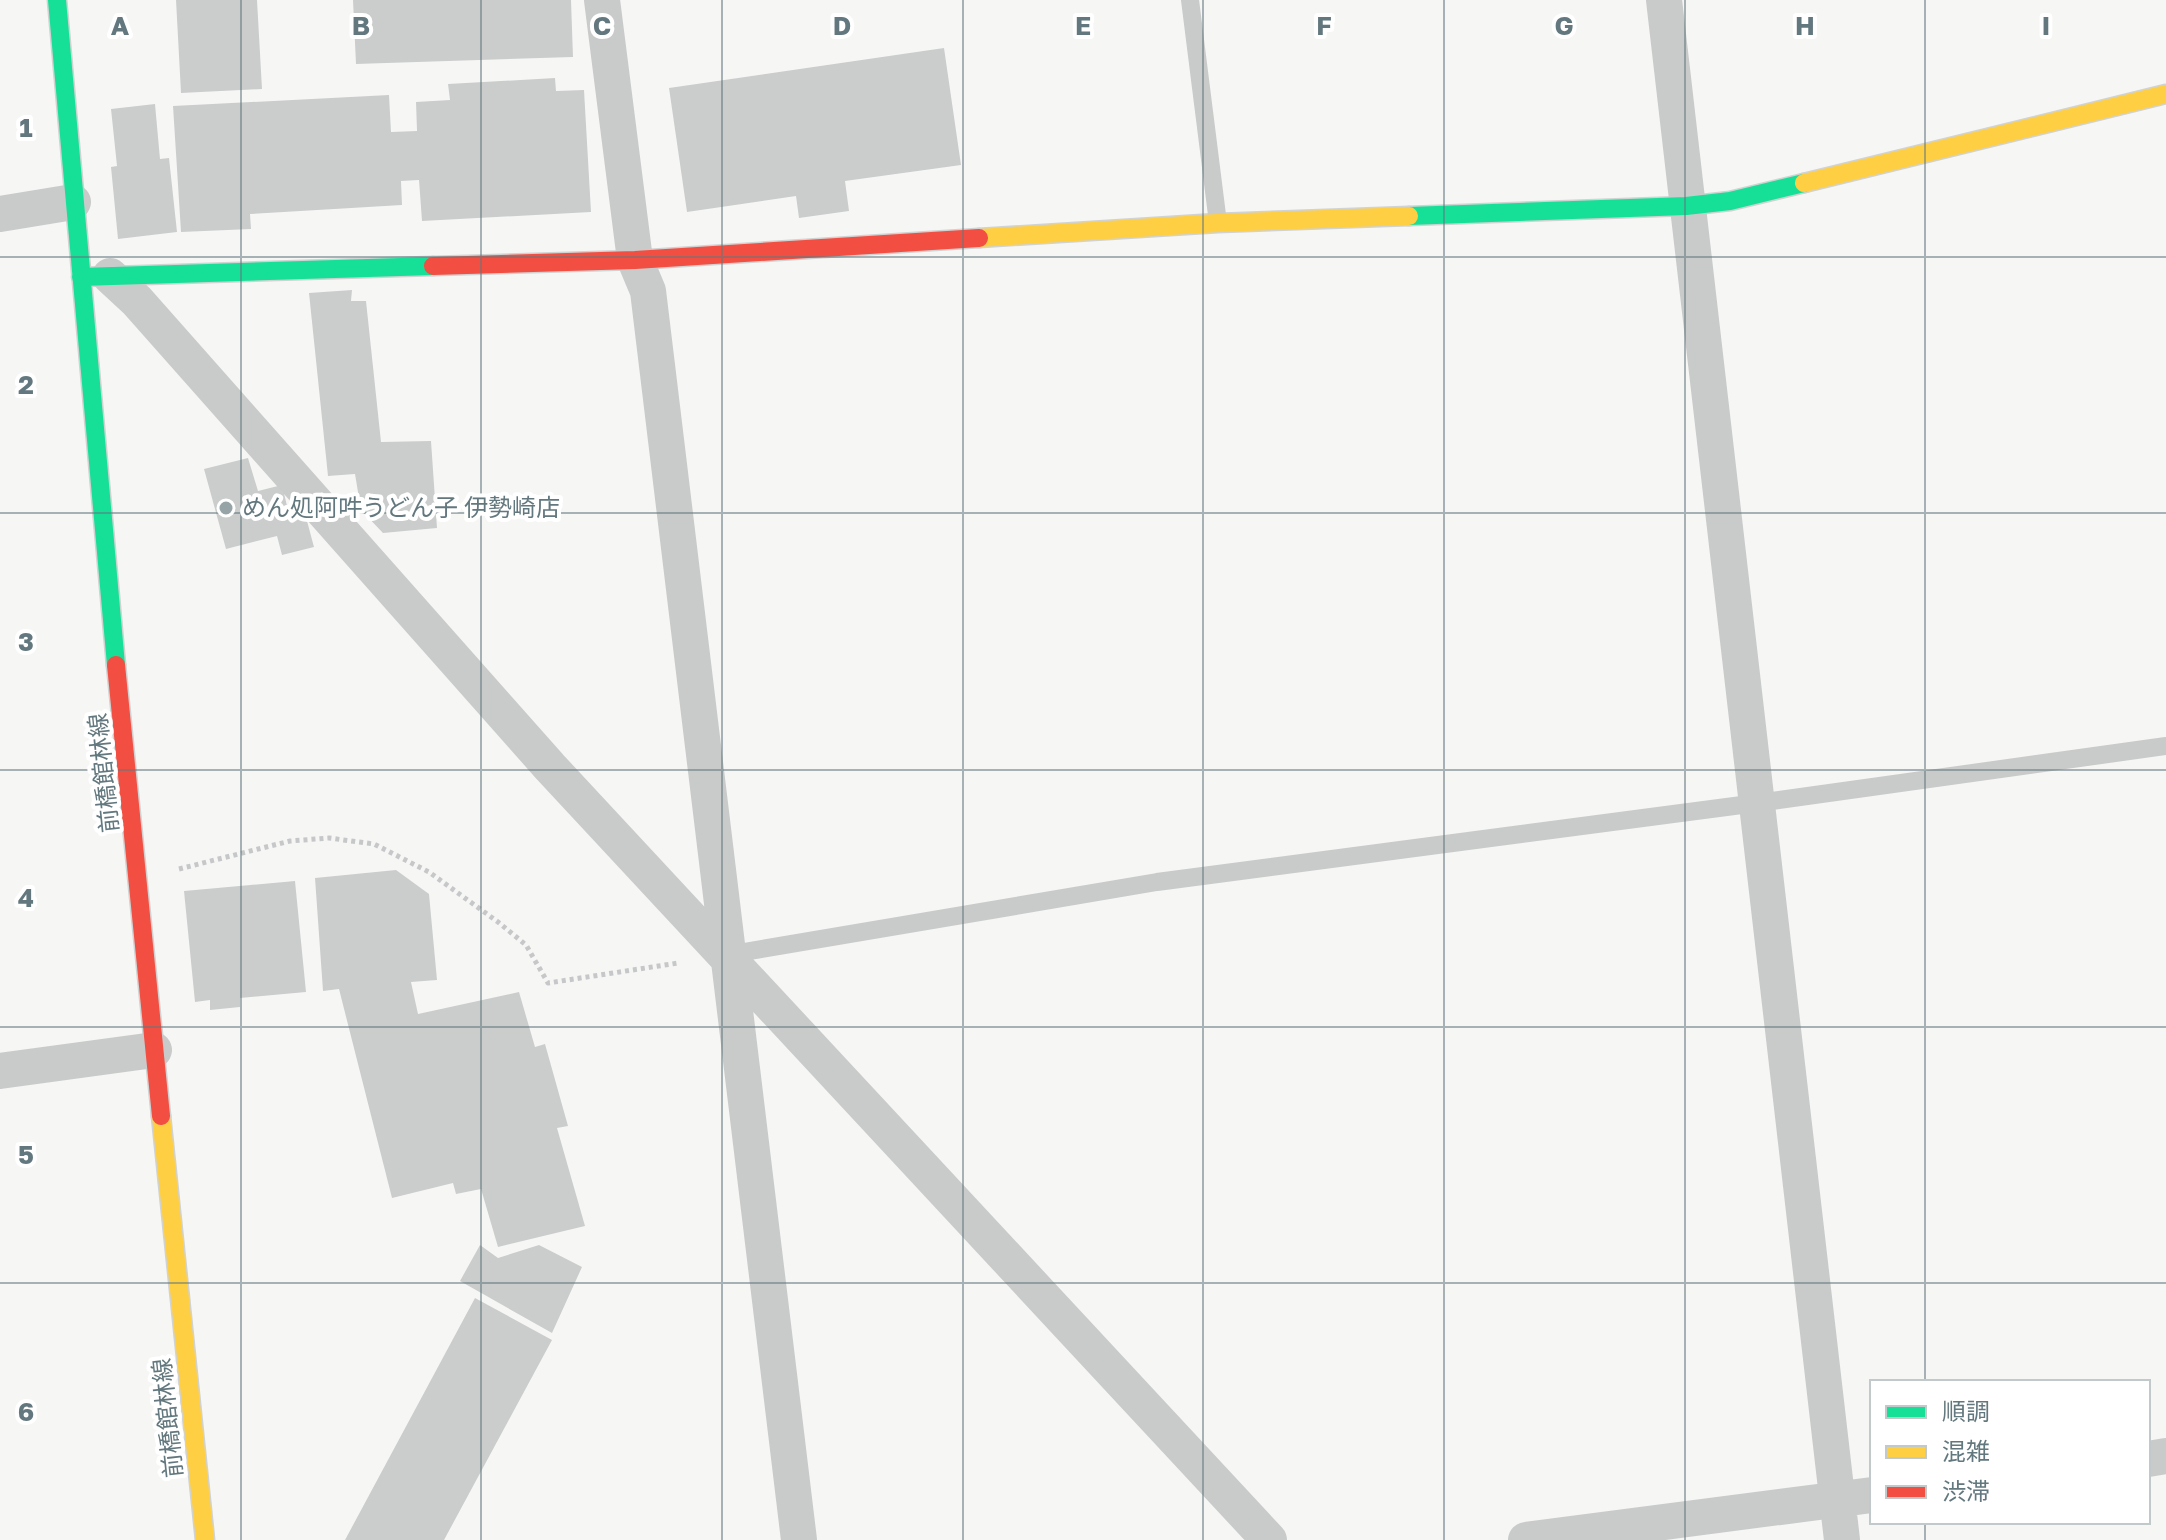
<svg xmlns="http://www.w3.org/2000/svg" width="2166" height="1540" font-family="'Golos Text','Noto Sans JP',sans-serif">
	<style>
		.building { fill: #cbcdcd }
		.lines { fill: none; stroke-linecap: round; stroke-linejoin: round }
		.fast-casing { stroke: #d1d2d2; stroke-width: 21 }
		.slow-casing { stroke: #d1d2d2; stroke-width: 21 }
		.jam-casing { stroke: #d1d2d2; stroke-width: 21 }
		.path { stroke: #c6c7c8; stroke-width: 5; stroke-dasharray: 4 4; stroke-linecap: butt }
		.lane { stroke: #c9cbca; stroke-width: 18 }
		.street { stroke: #c9cbca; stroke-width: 36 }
		.fast { stroke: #16e098; stroke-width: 18 }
		.slow { stroke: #ffcf43; stroke-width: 18 }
		.jam { stroke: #f24e42; stroke-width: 18 }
		.grid { fill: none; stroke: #63787e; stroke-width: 2; stroke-opacity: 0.55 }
		.poi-dot { fill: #96a4a8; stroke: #fff; stroke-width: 3 }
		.labels { text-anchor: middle; stroke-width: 8; stroke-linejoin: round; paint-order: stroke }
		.poi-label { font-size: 24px; fill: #63787e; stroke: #fff; text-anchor: start }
		.street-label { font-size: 24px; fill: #63787e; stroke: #fff }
		.grid-label { font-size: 26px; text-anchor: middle; font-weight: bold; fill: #63787e; stroke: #fff; stroke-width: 8; stroke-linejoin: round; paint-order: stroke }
	</style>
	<rect width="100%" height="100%" fill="#f6f6f5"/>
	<path class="building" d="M176,0H257L262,89L181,93Z
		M353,0H571L573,57L356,64Z
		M944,48L961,165L845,181L849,211L799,218L796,196L687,212L669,88Z
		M555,78L556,91L584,90L591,212L422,221L419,180L401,181L402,205L250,214L251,229L181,232L173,106L389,95L391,132L417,131L416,102L450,100L448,84Z
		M155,104L160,159L169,158L177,232L118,239L111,167L117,166L111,109Z
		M352,290L351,301H366L381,442L431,441L437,528L383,533L361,510L355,474L328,476L309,293Z
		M248,458L258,491L282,485L288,510L303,506L314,547L282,555L277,536L226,549L204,469Z
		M396,870L429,894L437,980L411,982L418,1014L519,992L535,1047L545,1044L568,1126L557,1128L585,1226L498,1247L481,1189L456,1194L453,1183L392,1198L339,989L323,991L315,878Z
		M295,881L306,992L240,998V1007L210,1010V1000L195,1002L184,891Z
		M480,1245L498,1258L539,1245L582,1267L552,1333L460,1281Z
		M475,1298L552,1340L444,1540H345Z"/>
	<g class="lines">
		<defs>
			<path id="fast" d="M57,0L116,665
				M1409,216L1686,206L1730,201L1804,183
				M81,277L433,266"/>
			<path id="slow" d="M1804,183L2166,94
				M979,238L1218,223L1409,216
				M161,1116L205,1540"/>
			<path id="jam" d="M433,266L635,260L979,238
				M116,665L161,1116"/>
		</defs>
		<use href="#fast" class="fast-casing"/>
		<use href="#slow" class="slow-casing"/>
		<use href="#jam" class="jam-casing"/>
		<path class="path" d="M179,869L290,841L329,838L374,844L429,872L498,922L526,945L548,983L678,963"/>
		<path class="lane" d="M1190,0L1218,223
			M726,955L1157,882L1757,803L2166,746"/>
		<path class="street" d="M602,0L635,260L648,291L799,1540
			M1664,0L1842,1540
			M0,214L73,202
			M110,276L137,301L550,767L1269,1540
			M0,1071L154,1050
			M2148,1459L2166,1456
			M1526,1540L1872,1495"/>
		<use href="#fast" class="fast"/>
		<use href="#slow" class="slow"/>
		<use href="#jam" class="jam"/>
	</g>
	<path class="grid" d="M241,0V1540M481,0V1540M722,0V1540M963,0V1540M1203,0V1540M1444,0V1540M1685,0V1540M1925,0V1382M0,257H2166M0,513H2166M0,770H2166M0,1027H2166M0,1283H2166M1925,1522V1540"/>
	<circle class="poi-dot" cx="226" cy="508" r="8"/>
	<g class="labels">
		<g class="poi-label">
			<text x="242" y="516">めん処阿吽うどん子 伊勢崎店</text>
		</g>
		<g class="street-label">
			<text transform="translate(104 773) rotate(-96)" y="8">前橋館林線</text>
			<text transform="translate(168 1418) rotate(-96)" y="8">前橋館林線</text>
		</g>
	</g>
	<g class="grid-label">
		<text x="120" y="35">A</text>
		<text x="361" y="35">B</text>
		<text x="602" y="35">C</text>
		<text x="842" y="35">D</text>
		<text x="1083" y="35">E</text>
		<text x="1324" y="35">F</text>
		<text x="1564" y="35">G</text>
		<text x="1805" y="35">H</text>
		<text x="2046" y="35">I</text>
		<text x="26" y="137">1</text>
		<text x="26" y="394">2</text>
		<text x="26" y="651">3</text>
		<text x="26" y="907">4</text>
		<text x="26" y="1164">5</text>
		<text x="26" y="1421">6</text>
	</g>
	<rect x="1870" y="1380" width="280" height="144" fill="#ffffff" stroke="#c1c9cb" stroke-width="2"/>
	<rect x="1886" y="1406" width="40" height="12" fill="#16e098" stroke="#c1c9cb" stroke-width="2"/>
	<text x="1942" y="1420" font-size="24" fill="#63787e">順調</text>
	<rect x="1886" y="1446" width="40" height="12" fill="#ffcf43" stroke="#c1c9cb" stroke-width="2"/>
	<text x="1942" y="1460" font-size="24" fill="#63787e">混雑</text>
	<rect x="1886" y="1486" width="40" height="12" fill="#f24e42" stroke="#c1c9cb" stroke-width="2"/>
	<text x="1942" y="1500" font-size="24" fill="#63787e">渋滞</text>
</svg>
